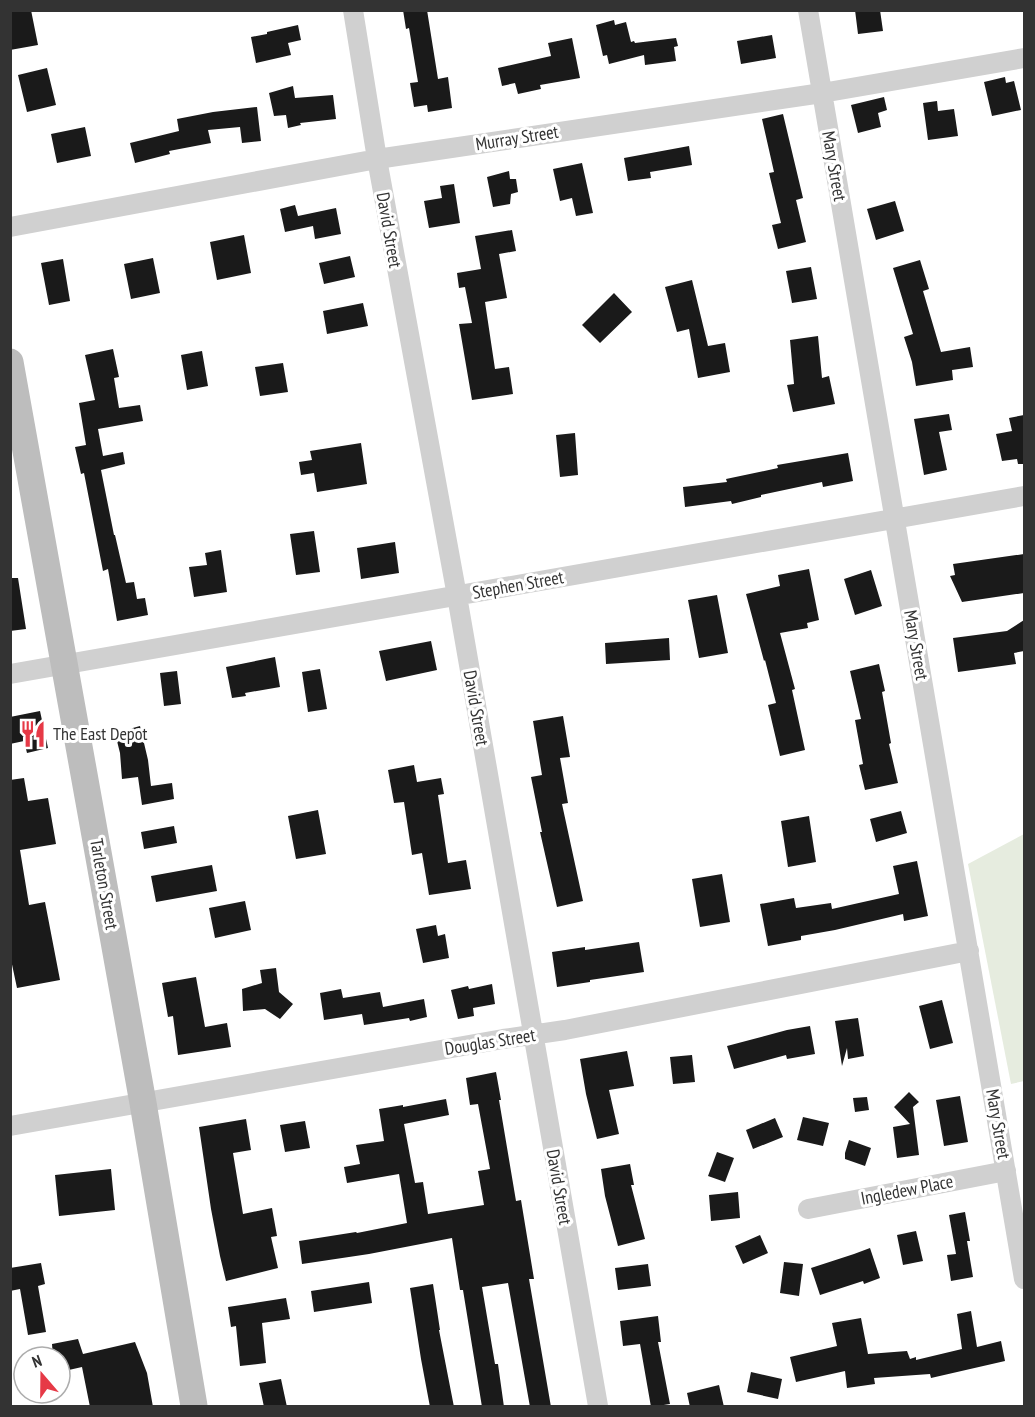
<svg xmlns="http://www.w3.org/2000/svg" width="1035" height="1417" font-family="'PT Sans Narrow',sans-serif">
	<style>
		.green { fill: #e6ecdf }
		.building { fill: #1a1a1a }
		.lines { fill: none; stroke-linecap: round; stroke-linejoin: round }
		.street { stroke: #d0d0d0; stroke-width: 20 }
		.secondary { stroke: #bdbdbd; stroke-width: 27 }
		.labels { text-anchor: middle; stroke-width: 6; stroke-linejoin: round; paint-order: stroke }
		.street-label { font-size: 18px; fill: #333; stroke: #fff }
		.poi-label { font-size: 18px; fill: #333; stroke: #fff; text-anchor: start }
	</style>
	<rect width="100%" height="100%" fill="#fff"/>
	<path class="green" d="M1024,834V1081L1011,1084L968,864Z"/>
	<path class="building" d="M10,10H31L38,45L10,50Z
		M403,10H427L438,79L448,77L452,108L428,112L427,105L414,107L410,83L418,82L409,28L406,29Z
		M855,10H880L883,31L858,34Z
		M614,20L615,25L626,22L631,42L634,41L635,43L676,38L678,46L674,47L676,61L645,65L644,55L609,64L607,55L603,56L596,25Z
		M298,25L301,40L288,43L291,55L256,63L251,37L267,34V32Z
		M772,35L776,58L741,64L737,41Z
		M572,38L580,78L540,85L541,89L518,94L515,83L502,86L498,68L551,56L548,43Z
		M47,68L56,105L27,112L18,75Z
		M1005,77L1006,83L1014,81L1021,110L992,116L984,82Z
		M293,86L295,98L333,95L336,119L300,123L301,125L288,128L286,115L274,116L269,93Z
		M884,97L887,110L878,113L881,127L858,133L851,105Z
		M937,101L938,111L954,109L958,136L928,140L923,103Z
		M257,107L261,141L242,143L240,127L208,130L211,143L169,151L170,154L135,163L130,143L179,131L177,119L213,112Z
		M783,114L803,198L796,200L806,242L778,249L772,225L781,223L769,173L774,172L762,119Z
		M85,127L91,156L57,163L51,134Z
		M689,146L692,165L650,172L651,178L628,181L624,158Z
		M582,163L593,213L576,216L572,198L560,201L553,169Z
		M509,171L510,179H516L518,192L511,194L510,204L493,207L487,177Z
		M454,184L460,223L429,228L424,201L442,198L440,186Z
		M895,201L904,231L876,240L867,209Z
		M295,205L298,216L336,208L341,234L315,239L313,226L285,232L280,209Z
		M512,230L516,251L499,254L507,298L485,302L495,369L509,367L513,394L472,400L459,324L472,323L465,287L459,288L457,273L481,269L475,236Z
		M244,235L251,273L217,280L210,242Z
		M350,256L355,277L324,284L319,263Z
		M153,258L160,293L131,299L124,264Z
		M63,259L70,301L49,305L41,263Z
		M920,260L929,289L923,291L941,352L970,347L973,367L952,370L953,380L916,386L912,362L904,337L913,334L893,268Z
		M811,267L817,299L792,303L786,271Z
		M692,280L708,346L725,343L730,372L698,378L689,329L677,332L665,287Z
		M614,293L632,312L600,343L582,325Z
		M363,303L368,326L327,334L323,311Z
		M818,336L822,378L829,376L835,404L793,412L787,385L794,384L790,340Z
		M113,349L119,377L114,378L119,408L140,405L143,421L98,429L103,456L123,452L125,464L101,470L114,535H115L126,583L134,582L137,599L145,598L148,615L117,621L108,569L103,571L84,473L81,474L75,447L86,445L79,403L95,400L85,355Z
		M202,351L208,386L187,390L181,355Z
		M283,363L288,392L260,396L255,367Z
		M949,414L952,430L939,432L947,470L924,475L914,419Z
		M1024,415V464H1018L1017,459L1002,461L996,434L1012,431L1009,418Z
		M575,433L578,475L560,477L556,435Z
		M361,443L367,484L317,492L314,473L301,475L299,462L312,460L310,451Z
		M848,453L853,481L823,487L822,482L761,495V497L732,504L731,501L685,507L683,487L727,482L726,479L778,468L777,465Z
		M314,531L320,572L296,575L290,534Z
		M395,542L399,573L361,579L357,548Z
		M221,550L227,592L194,597L189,567L207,565L205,553Z
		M1024,554V593L962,602L950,576L955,575L953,564Z
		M809,569L819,620L807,623L808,628L780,633L795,689L792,690L805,750L780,756L768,705L776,703L765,660L764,661L746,594L780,586L778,575Z
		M871,570L882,606L855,615L844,579Z
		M10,578H18L26,629L10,631Z
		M717,595L728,653L699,658L688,600Z
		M1024,620V651L1014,653L1016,664L958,672L953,638L1007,631Z
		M669,638L670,660L606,664L605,643Z
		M431,641L437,670L386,681L379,651Z
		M275,657L280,687L245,693L246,696L232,698L226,667Z
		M879,664L885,691L882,692L891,743L889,744L898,783L865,790L859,765L863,764L855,720L861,719L850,671Z
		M320,669L327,709L308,712L302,672Z
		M177,671L181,704L164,706L160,673Z
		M40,711L48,748L27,753L24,741L10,744V717Z
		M563,716L570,757L560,758L568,803L562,804L583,901L557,907L540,832H542L531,777L542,775L533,721Z
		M140,726L148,760L151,786L172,783L174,799L142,805L138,777L122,779L120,753L115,733Z
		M414,765L417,782L441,778L444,794L438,795L448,863L466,860L471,889L429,895L422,853L412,855L404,802L394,803L388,770Z
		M24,778L28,801L48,798L56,844L20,850L29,905L45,902L60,980L17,988L10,955V780Z
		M318,810L326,854L296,859L288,816Z
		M901,811L907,833L876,842L870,819Z
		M809,816L816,862L788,867L781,821Z
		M174,826L177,843L144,849L141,832Z
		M917,861L928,916L904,921L903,914L835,930L801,936V940L768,946L760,904L794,898L796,908L831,903L832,909L899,894L893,866Z
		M212,865L217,891L156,902L151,876Z
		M722,874L730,922L700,927L692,879Z
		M245,901L251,930L215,938L209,908Z
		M436,925L438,936L445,934L449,958L423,963L416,929Z
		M639,942L644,972L590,980V982L557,987L552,952L585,947V950Z
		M276,968L279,992L293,1004L280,1019L265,1009L243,1011L242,989L262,983L260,970Z
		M196,977L205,1027L227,1023L231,1047L178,1055L173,1016L168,1017L162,983Z
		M492,984L495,1004L473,1008L474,1016L458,1019L451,990L468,986L469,989Z
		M341,989L343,998L380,992L383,1007L424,999L427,1017L410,1021L409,1018L364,1025L362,1014L324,1020L320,993Z
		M942,1000L953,1043L930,1049L919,1006Z
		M858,1018L864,1056L848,1059L847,1048L842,1066L835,1021Z
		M810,1026L815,1054L787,1059L786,1055L734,1069L727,1046L787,1030Z
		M627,1051L634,1086L609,1090L619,1134L597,1139L586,1094L580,1059Z
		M692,1055L695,1082L673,1084L670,1057Z
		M496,1072L501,1100H499L516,1201L521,1200L534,1279H529L551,1407H530L508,1283L482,1287L495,1364H498L504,1407H482L463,1290H460L452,1238L369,1254L302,1264L299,1241L356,1232L357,1233L407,1223L399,1174L347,1183L344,1167L360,1164L356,1145L384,1141L379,1109L403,1105V1107L446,1099L449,1115L404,1124L415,1183L423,1182L428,1214L484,1205L478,1171L490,1169L478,1104L470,1105L466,1078Z
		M909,1092L919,1102L913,1107L919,1155L897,1158L893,1127L910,1124L894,1107Z
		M960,1096L968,1142L944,1146L936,1100Z
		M867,1097L869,1110L855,1112L853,1098Z
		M803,1117L829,1123L823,1146L797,1140Z
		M775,1118L783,1137L753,1149L746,1130Z
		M246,1119L251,1150L233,1153L243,1214L272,1208L277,1236L271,1237L278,1268L226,1281L220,1256L211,1209L199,1127Z
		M305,1121L310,1148L285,1152L280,1125Z
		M849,1140L871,1148L865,1166L845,1159V1153Z
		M717,1152L734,1158L725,1182L708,1176Z
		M630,1164L634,1185H631L645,1239L618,1246L605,1196L601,1169Z
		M111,1169L115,1210L59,1216L55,1175Z
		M738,1192L740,1218L711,1221L709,1195Z
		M965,1212L970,1241H967L973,1277L951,1281L947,1255L956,1254L949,1215Z
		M916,1231L923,1261L903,1265L897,1235Z
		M760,1235L768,1253L743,1264L735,1246Z
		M870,1248L880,1278L864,1284L863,1281L820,1295L811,1268L854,1254Z
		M784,1262L803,1264L799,1296L780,1293Z
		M41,1263L45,1284L38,1286L46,1332L28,1335L20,1289L10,1291V1268Z
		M648,1264L651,1286L618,1290L615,1268Z
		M369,1282L372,1303L314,1312L311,1291Z
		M433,1284L440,1330H439L454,1407H430L421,1359L410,1288Z
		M286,1298L290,1319L262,1323L266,1363L240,1366L236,1326L231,1327L228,1307Z
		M971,1311L977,1347L1001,1341L1005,1361L931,1378L930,1374L874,1378L875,1384L847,1388L845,1371L796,1382L790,1357L837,1346L832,1323L861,1318L868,1354L907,1351L910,1359L916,1357V1360L962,1349L957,1314Z
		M658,1316L661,1342H658L670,1404L651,1407L640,1344L623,1346L620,1321Z
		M78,1339L83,1354L135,1342L147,1373L153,1407H90L82,1367L60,1372V1357H53L52,1344Z
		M751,1372L782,1379L778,1399L747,1392Z
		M281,1379L287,1407H264L259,1383Z
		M719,1385L724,1407H690L687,1393Z"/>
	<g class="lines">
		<path class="street" d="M353,10L377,159L457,596L598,1406
			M808,10L1024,1279
			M10,227L377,159L822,93L1024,58
			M10,674L1024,496
			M10,1126L503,1039L565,1030L969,951
			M808,1209L1006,1171"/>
		<path class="secondary" d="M10,362L143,1103L194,1406"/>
	</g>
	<defs>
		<symbol id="restaurant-bare" viewBox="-9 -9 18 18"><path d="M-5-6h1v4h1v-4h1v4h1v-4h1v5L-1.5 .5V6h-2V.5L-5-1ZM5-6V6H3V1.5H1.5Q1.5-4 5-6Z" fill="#e63946" stroke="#fff" stroke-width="2.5" paint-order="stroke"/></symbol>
	</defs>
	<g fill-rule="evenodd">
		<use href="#restaurant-bare" x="14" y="715" width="38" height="38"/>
	</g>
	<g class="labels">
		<g class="street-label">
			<text transform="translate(517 138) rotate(-9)" y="6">Murray Street</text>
			<text transform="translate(834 166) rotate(80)" y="6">Mary Street</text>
			<text transform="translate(389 230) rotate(80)" y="6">David Street</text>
			<text transform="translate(518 585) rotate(-10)" y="6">Stephen Street</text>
			<text transform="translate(916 645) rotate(80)" y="6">Mary Street</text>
			<text transform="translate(476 708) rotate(80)" y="6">David Street</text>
			<text transform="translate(104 884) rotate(80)" y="6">Tarleton Street</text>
			<text transform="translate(490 1042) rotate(-9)" y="6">Douglas Street</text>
			<text transform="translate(998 1124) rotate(80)" y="6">Mary Street</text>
			<text transform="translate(559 1187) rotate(80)" y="6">David Street</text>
			<text transform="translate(907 1190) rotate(-11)" y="6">Ingledew Place</text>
		</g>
		<g class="poi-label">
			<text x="53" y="740">The East Depot</text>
		</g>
	</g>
	<rect width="1035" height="1417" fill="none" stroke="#333333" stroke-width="24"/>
	<g transform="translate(42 1375) rotate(340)"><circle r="28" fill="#ffffff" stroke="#adadad" stroke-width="1.5"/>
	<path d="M0-4.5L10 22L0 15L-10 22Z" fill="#e63946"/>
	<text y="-9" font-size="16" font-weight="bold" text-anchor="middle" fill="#333333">N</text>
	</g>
</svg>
